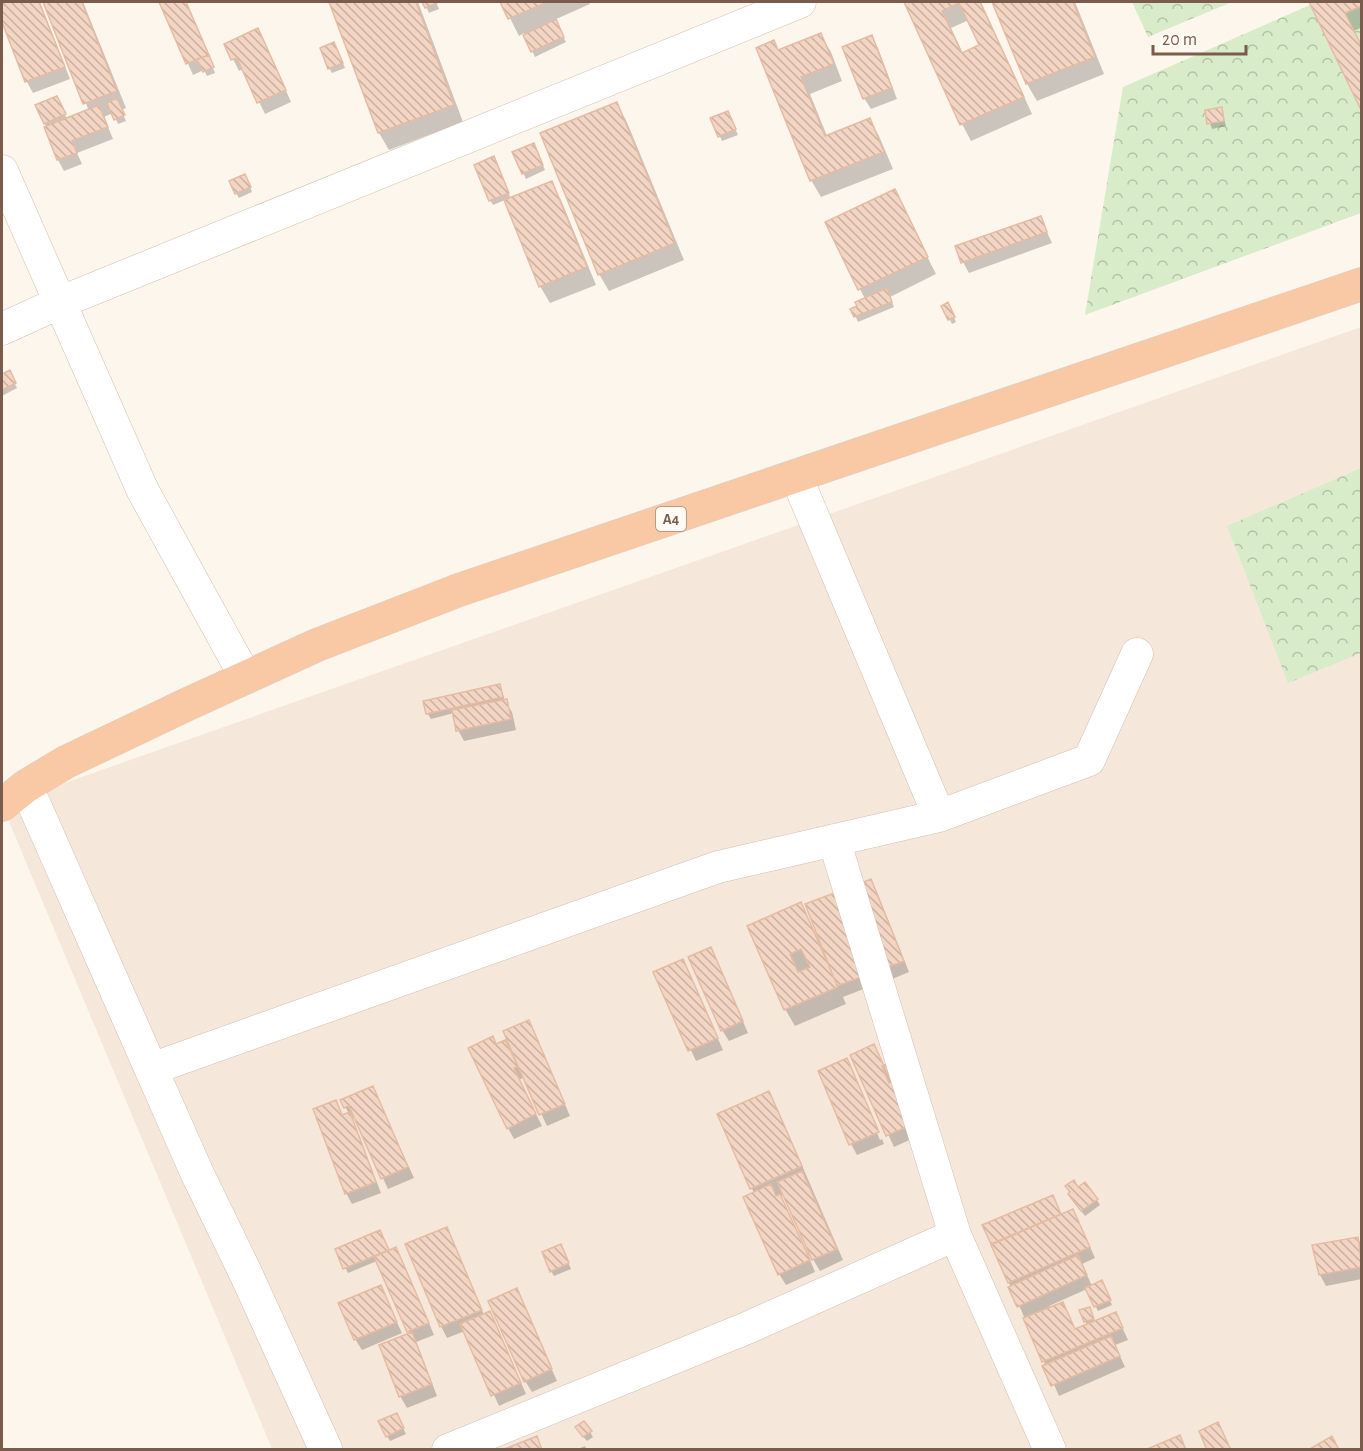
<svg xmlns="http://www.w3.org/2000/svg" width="1363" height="1451" font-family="'Alegreya Sans',sans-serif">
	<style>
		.residential { fill: #f5e8da }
		.forest { fill: url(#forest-crowns) }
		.shadow { fill: #0003; fill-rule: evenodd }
		.building { fill: url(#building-back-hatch); stroke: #e6bba3; stroke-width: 1.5; fill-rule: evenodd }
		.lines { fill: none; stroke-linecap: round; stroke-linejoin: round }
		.minor-casing { stroke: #d1beb0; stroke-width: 33 }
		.tertiary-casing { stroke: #d1beb0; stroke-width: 34 }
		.trunk-casing { stroke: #dad1cd; stroke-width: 34 }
		.minor { stroke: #fff; stroke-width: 32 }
		.tertiary { stroke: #fff; stroke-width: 33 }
		.trunk { stroke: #f9c8a4; stroke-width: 33 }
		.labels { text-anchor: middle; stroke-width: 6; stroke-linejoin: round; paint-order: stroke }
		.shield { fill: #fffaf3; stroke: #a28b7f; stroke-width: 1.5 }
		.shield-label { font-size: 15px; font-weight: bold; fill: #7a5c4d }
	</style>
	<defs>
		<pattern id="forest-crowns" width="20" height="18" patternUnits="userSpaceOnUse" patternTransform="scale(1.5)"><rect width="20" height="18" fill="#d8ecc9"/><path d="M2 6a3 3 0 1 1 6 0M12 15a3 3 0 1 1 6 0" fill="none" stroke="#b4c2a5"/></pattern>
		<pattern id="building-back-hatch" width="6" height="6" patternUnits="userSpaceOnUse" patternTransform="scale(1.5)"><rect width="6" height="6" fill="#f3d5c3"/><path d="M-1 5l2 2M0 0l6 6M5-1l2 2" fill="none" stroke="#cab0a1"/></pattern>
	</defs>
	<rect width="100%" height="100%" fill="#fdf6ec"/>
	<path class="residential" d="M1361,327V1449H272L2,805Z"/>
	<path class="forest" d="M1132,2H1232L1148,37Z
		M1317,2H1361V213L1085,315L1123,87Z
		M1361,468V653L1288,683L1227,526Z"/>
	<path class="shadow" d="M2,2H40L70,79L33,93L27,82L2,18Z
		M44,2H83L126,108L121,110L126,121L118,124L113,113L104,117L113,139L77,153L82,164L64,171L58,160L45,124L59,102L67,119L89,111Z
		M161,2H186L215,73L207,76L204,70L193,75Z
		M330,2H418L463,122L389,150L379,133Z
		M424,2H436L439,9L429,13Z
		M502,2H589L590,4L554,20L566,42L535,57L524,33L519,36Z
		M905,2H981L1032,114L971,141L962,124ZM969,20L981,46L963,54L951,28Z
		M994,2H1075L1104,74L1037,101L1027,84Z
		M1311,2H1362V27L1354,31L1362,108Z
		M821,35L831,52L842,81L810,94L827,136L869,119L879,136L893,169L821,197L811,180L758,48L774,42L779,51Z
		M871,37L878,48L897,99L871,109L864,98Z
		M264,41L291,102L265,114L243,69L239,71L226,45Z
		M337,49L345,68L332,73L329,68Z
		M616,104L626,120L684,260L609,291L599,274Z
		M1221,108L1226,126L1212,129L1206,111Z
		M730,117L738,135L722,141L712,119Z
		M536,150L545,170L526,179L514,153Z
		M496,163L511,199L551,183L561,200L596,285L550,303L540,286L505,200L493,205L490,200Z
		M248,181L252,192L239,198L236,193Z
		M894,191L936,274L890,297L894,307L858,322L852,309L859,307L865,299L827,222Z
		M1040,217L1052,243L969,273L963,262Z
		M943,307L950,309L956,322L952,324Z
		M9,372L17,388L2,396V376Z
		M500,685L505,701L512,712L516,730L464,741L458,730L454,713L431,719L428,714Z
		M871,881L877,892L909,972L890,980Z
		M800,904L818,940L820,939L874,985L843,997L846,1004L795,1026L785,1009L749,926Z
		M716,960L748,1033L729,1041L722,1030Z
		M683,961L723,1050L696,1061L655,973Z
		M534,1033L570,1116L547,1126L524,1077L519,1080L542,1126L514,1139L508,1128L496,1046L515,1062Z
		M852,1056L884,1067L897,1068L916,1137L894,1147Z
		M850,1070L880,1140L882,1139L884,1144L857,1155L851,1144Z
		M372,1087L414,1178L388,1189L355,1117L352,1119L381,1193L352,1204L346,1193L336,1102L343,1116L349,1114L342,1100Z
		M768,1093L778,1110L843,1260L820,1271L810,1254L808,1255L815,1272L786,1285L779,1274L752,1188ZM784,1195L810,1252L807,1253L780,1197Z
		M1078,1189L1097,1200L1100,1205L1085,1216L1073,1200Z
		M1058,1208L1062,1216L1073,1211L1079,1222L1095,1258L1082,1264L1092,1286L1104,1287L1112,1305L1098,1311L1087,1289L1049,1306L1050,1309L1063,1304L1075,1330L1087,1325L1081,1311L1092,1313L1095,1322L1121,1325L1128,1340L1115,1345L1125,1367L1059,1396L984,1226Z
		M446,1228L484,1315L490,1313L496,1324L526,1394L499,1406L465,1331L447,1338L441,1326Z
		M383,1237L389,1252L395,1249L402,1260L434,1335L416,1342L437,1396L407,1408L400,1396L381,1345L410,1334L377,1261L348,1273L337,1250Z
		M1358,1239L1362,1245V1279L1326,1286L1320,1275L1314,1246Z
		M563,1251L571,1269L554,1276L551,1271Z
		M380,1287L402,1333L362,1350L355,1339Z
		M517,1290L557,1381L532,1392L525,1381Z
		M399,1420L406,1434L390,1441L387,1436Z
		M590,1432L593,1437L587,1441L580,1433Z
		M585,1446L587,1450H575Z"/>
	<path class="building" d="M2,2H39L65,67L25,82L2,22Z
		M43,2H82L117,91L83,104Z
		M159,2H186L209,55L186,64Z
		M329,2H416L454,105L378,133Z
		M422,2H437V3L425,8Z
		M500,2H548L508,19Z
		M904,2H980L1024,97L960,125ZM959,3L979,45L962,53L942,11Z
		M992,2H1073L1095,57L1026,84Z
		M1309,2H1362V6L1345,13L1362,47V112Z
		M556,19L564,37L531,52L523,35Z
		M258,28L286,90L257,103L237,58L231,60L224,44Z
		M821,33L834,64L801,77L825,136L870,118L884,152L810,181L756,48L774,40L778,50Z
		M872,35L892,88L863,99L842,47Z
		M334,42L343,63L328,69L320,48Z
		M209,55L214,67L203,72L197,59Z
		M57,96L66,114L44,124L35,105Z
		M117,98L125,115L114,120L107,103Z
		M617,102L675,243L598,275L540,133Z
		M99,105L108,127L72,141L77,153L57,160L44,127Z
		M1222,107L1224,121L1207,124L1205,110Z
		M728,111L736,129L718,137L710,118Z
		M534,143L543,165L522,174L512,152Z
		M494,156L509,193L489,201L474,165Z
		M245,174L251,187L235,194L229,181Z
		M552,181L587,267L539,287L504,200Z
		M895,189L928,257L858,290L825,222Z
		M1041,216L1047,232L961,263L955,246Z
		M887,288L892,302L854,317L850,309L857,306L855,302Z
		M948,302L955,317L948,320L941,306Z
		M10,370L16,383L2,390V374Z
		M500,684L503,697L426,714L423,701Z
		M507,699L511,719L456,731L452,710Z
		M871,879L904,961L882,969L849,888Z
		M837,892L869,974L837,986L805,904Z
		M801,902L838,987L784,1010L747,926ZM801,949L810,967L798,972L790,954Z
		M711,947L743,1021L721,1031L688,957Z
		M683,959L718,1038L688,1051L653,972Z
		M529,1020L565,1104L539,1115L503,1031Z
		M493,1036L496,1044L505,1040L518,1066L514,1068L536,1114L507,1129L468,1048Z
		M874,1044L911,1125L886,1136L850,1055Z
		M847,1058L879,1132L849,1145L818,1071Z
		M895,1061L902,1077L889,1083L882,1066Z
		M373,1086L408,1167L381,1179L349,1106L344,1108L340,1100Z
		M769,1091L802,1166L750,1189L717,1114Z
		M336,1100L342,1115L350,1112L376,1182L345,1194L313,1109Z
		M802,1171L837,1249L812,1260L777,1182Z
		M1074,1180L1078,1187L1085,1182L1098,1199L1081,1211L1068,1194L1070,1192L1065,1186Z
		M771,1184L776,1196L780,1194L810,1260L778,1275L743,1197Z
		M1053,1195L1061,1214L991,1244L982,1225Z
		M1073,1209L1090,1247L1008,1283L991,1245Z
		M447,1227L482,1310L440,1327L405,1244Z
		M380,1230L389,1250L343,1269L335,1249Z
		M1358,1237L1362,1267L1319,1275L1312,1245Z
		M561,1244L569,1263L550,1272L542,1252Z
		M396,1247L429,1323L407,1332L374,1257Z
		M1078,1255L1087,1275L1017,1307L1008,1287Z
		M1102,1280L1111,1300L1094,1307L1085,1288Z
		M381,1285L397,1322L354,1340L338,1303Z
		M517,1288L552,1369L524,1382L488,1301Z
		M1063,1302L1075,1329L1116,1312L1123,1328L1042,1362L1023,1318Z
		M1090,1307L1094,1319L1084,1322L1079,1310Z
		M490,1311L521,1383L491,1396L460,1324Z
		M412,1332L432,1384L399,1397L379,1345Z
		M1111,1336L1120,1356L1051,1386L1042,1366Z
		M397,1413L404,1428L386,1437L378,1421Z
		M584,1421L592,1431L583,1437L575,1427Z
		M1218,1422L1231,1450H1207L1199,1431Z
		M1180,1435L1186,1450H1145Z
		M537,1436L542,1450H502Z
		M1332,1436L1339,1450H1308Z"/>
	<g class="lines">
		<defs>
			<path id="minor" d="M2,171L143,491L246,678
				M2,329L61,302L800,2
				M796,476L939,816
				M151,1069L718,867L939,816L1089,760L1137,654
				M955,1235L1050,1450
				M448,1450L747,1328L955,1235L834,840"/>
			<path id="tertiary" d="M26,786L197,1173L246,1274L326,1450"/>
			<path id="trunk" d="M2,805L26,786L66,762L190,703L317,645L459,590L1362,284"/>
		</defs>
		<use href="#minor" class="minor-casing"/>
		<use href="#tertiary" class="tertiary-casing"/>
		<use href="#trunk" class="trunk-casing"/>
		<use href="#minor" class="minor"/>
		<use href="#tertiary" class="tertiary"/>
		<use href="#trunk" class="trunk"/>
	</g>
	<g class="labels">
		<rect class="shield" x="656" y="507" width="30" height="24" rx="4.5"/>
		<g class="shield-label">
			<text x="671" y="524">A4</text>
		</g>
	</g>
	<rect width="1363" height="1451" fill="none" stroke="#7a5c4d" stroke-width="6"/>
	<path d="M1153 45v9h93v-9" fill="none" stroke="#7a5c4d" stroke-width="3"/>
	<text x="1162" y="45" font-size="18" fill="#7a5c4d" stroke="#fffaf3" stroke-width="4.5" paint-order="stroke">20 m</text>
</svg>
